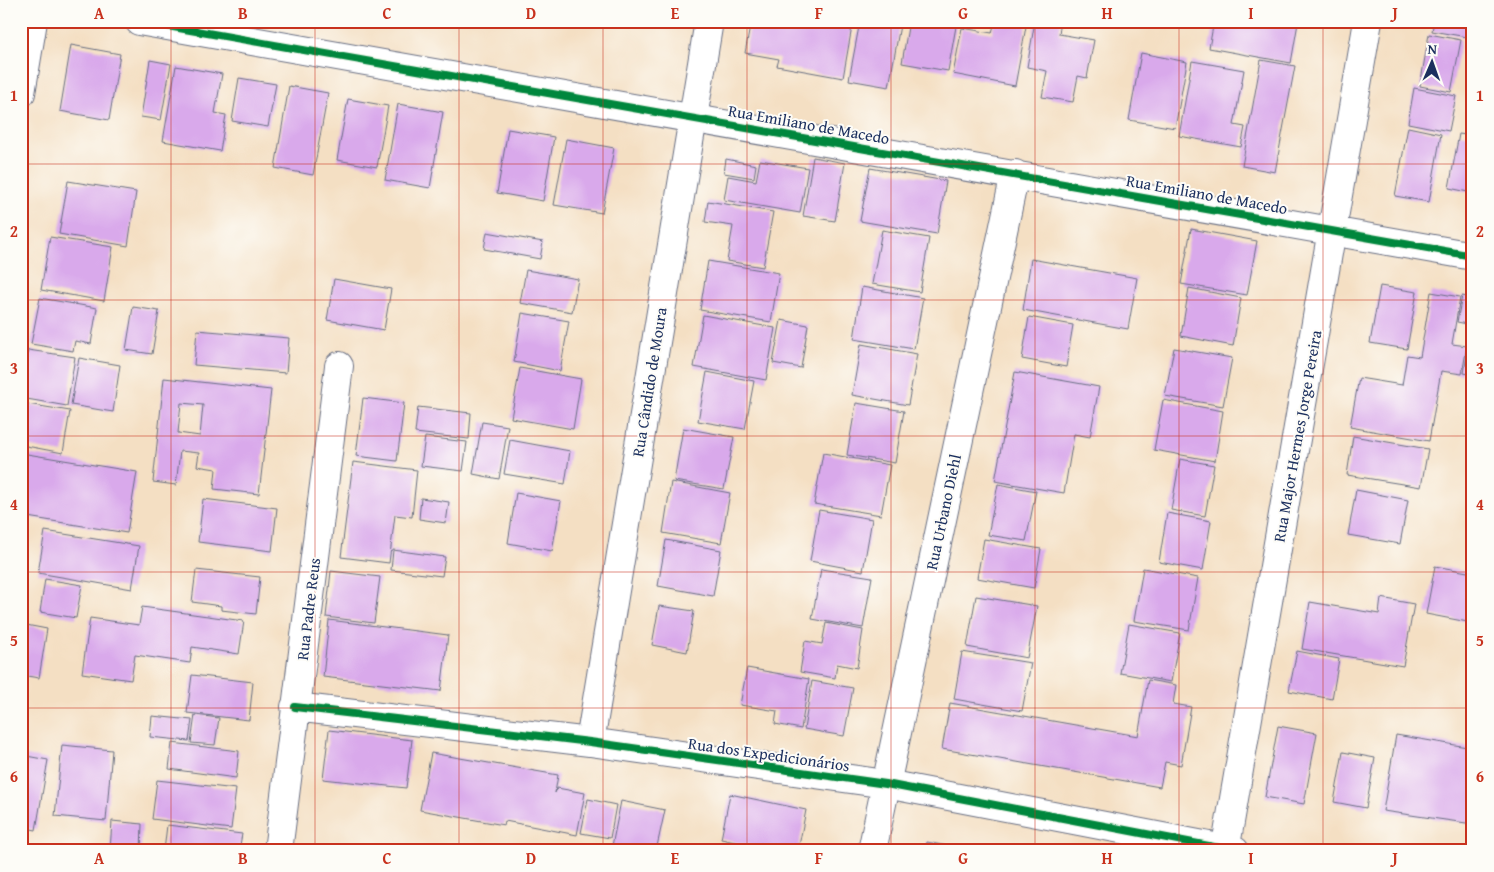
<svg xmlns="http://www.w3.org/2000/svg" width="1494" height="872" font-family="'Gentium Book Plus',serif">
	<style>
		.building { fill: #d9a9eb; fill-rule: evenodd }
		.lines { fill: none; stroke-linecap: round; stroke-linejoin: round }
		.minor-casing { stroke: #676d81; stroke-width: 30 }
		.minor { stroke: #fff; stroke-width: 28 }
		.cycleway-casing { stroke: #fdfcf7; stroke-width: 11 }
		.cycleway { stroke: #00873e; stroke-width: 8 }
		.grid { fill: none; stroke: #c8321e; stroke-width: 1; stroke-opacity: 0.55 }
		.labels { text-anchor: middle; stroke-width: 4; stroke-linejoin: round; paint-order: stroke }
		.street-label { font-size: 16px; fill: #1b2f5e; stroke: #fdfcf7 }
		.neatline { fill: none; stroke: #c8321e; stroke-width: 2 }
		.grid-label { font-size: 16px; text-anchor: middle; font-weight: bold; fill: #c8321e }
	</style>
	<rect width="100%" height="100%" fill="#fdfcf7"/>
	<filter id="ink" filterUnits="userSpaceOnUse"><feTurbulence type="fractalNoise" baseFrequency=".02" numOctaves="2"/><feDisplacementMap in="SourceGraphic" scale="10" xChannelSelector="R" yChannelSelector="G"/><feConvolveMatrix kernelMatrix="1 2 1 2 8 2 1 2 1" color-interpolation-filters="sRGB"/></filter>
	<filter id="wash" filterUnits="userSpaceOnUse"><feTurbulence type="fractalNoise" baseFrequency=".0096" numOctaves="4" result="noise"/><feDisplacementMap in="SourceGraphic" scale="20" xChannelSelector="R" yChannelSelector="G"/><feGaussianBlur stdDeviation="1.12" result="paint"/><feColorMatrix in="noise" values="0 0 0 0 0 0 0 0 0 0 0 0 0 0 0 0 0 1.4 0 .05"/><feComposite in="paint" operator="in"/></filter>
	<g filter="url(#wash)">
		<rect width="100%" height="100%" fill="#f4dfc3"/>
		<g id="blocks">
			<path class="building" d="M751,21H853L843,78L777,66L779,59L745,53Z
				M860,21H879L900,25L889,87L849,80Z
				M909,21H957L948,71L902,63Z
				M995,21H1027L1015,86L953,74L962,28L992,33Z
				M1035,21H1061L1059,34L1094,40L1087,78L1078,76L1073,102L1042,97L1047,71L1027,67Z
				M1214,21L1298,23L1291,63L1209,48Z
				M1434,21H1473V38L1432,31Z
				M1429,34L1461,40L1451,92L1420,86Z
				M71,45L120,54L109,120L60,111Z
				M1141,53L1187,62L1175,128L1129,120Z
				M150,60L171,64L161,120L141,117Z
				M1261,60L1295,66L1275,172L1242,166Z
				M1192,61L1244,70L1234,125L1245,127L1241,147L1179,136Z
				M176,66L222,74L215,113L226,115L220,151L163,141Z
				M239,78L276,84L268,127L232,121Z
				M289,86L328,93L313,175L275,168Z
				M1414,88L1456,96L1449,131L1408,123Z
				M348,99L388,106L377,167L337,160Z
				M398,104L443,112L430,188L385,180Z
				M1408,127L1441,134L1429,202L1395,196Z
				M508,129L554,137L543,201L497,193Z
				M1459,134L1473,136V193L1449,188Z
				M566,139L614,148L602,213L554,205Z
				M813,157L845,163L835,221L803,216Z
				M726,159L756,165L754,178L724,173Z
				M760,160L808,168L800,213L724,200L728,176L756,181Z
				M870,168L946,181L937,234L860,221Z
				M68,181L136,192L128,246L59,234Z
				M708,201L773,212L763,267L727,261L733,226L705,222Z
				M1191,229L1257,241L1247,295L1181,284Z
				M882,230L929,238L920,292L872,284Z
				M487,232L543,242L540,259L484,249Z
				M50,237L113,247L104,301L41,290Z
				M1031,259L1137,278L1128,329L1023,310Z
				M708,261L779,273L771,322L700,310Z
				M526,270L578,279L572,312L520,303Z
				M334,279L391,289L384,330L327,320Z
				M1380,286L1417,292L1407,349L1370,343Z
				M862,287L923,298L914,349L854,339Z
				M1189,288L1241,298L1233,346L1181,336Z
				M1431,292L1460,297L1452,344L1467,346L1462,374L1441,371L1429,441L1350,427L1359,378L1402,385L1407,355L1420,357Z
				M1462,296L1473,298V325L1457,322Z
				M40,298L97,308L91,344L75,341L73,351L31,344Z
				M133,307L159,311L152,354L126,350Z
				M522,313L569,321L560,371L514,362Z
				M703,315L775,328L766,380L694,367Z
				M1029,317L1073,325L1066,367L1022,359Z
				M781,320L808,325L801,368L773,363Z
				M1472,325H1473V375L1464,373Z
				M197,330L289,338L286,373L194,365Z
				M861,344L917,354L908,405L852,395Z
				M1174,348L1232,358L1223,406L1165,396Z
				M28,350L75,357L67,406L21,398Z
				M79,358L120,365L113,412L71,405Z
				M520,368L581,379L573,429L511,418Z
				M707,372L754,381L745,429L698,421Z
				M1015,372L1099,387L1090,437L1074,434L1064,493L995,481Z
				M164,378L271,390L259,494L214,489L216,469L197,466L199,453L180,451L176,485L153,482ZM181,403L203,405L200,436L178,433Z
				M363,398L404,403L397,461L356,456Z
				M1163,400L1223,411L1215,461L1154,450Z
				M21,403L70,411L63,453L21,445Z
				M856,403L904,411L895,463L847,455Z
				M418,407L471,413L469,439L415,433Z
				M482,422L508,426L499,479L473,474Z
				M683,428L734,437L724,489L674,481Z
				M1353,436L1428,449L1421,487L1347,475Z
				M425,437L467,442L463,471L421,466Z
				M510,440L570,451L565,484L504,474Z
				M21,453L137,472L127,533L21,516Z
				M823,453L890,465L881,515L814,504Z
				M1180,459L1214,465L1205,516L1171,510Z
				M353,462L417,470L412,517L395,515L389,563L341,557Z
				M671,482L730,493L721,543L663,533Z
				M998,484L1036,491L1026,541L988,535Z
				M1356,490L1408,500L1400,544L1348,535Z
				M516,493L561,501L552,551L508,543Z
				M421,498L449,502L446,523L419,519Z
				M203,499L277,508L272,551L198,542Z
				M819,510L872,519L863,571L810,561Z
				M1167,513L1211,521L1203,570L1159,562Z
				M45,531L139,546L132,589L38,573Z
				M984,539L1041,549L1034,588L977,578Z
				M666,540L721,550L713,596L658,586Z
				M393,550L445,557L442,576L391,570Z
				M1435,566L1473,573V623L1426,614Z
				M1143,568L1198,578L1189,630L1134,621Z
				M821,569L872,577L863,628L812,619Z
				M196,570L260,577L256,614L221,610V606L192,602Z
				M331,571L380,577L374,623L326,617Z
				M45,579L82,585L76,618L40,612Z
				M976,596L1037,606L1027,658L967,647Z
				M1381,598L1414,604L1403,666L1302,649L1310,602L1379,614Z
				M659,606L694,611L687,652L652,645Z
				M142,607L244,621L239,654L192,647L190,663L135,655L131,680L82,673L90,618L139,625Z
				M329,620L448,635L441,691L323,677Z
				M826,623L863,630L857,668L837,664L835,678L800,672L805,641L822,644Z
				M21,624L47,629L39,678L21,675Z
				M1129,624L1180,633L1171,682L1120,673Z
				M1297,651L1339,659L1332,699L1289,691Z
				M962,652L1031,663L1022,711L954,699Z
				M747,668L809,679L801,729L775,724L777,711L740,705Z
				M192,675L253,682L249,720L187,713Z
				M1148,680L1176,685L1173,704L1191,707L1181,765L1165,762L1160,787L942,749L950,703L1138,736Z
				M812,681L853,688L844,736L804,729Z
				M195,715L219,718L215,745L191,743Z
				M152,716L192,720L189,741L150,737Z
				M1278,726L1317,733L1304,804L1265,797Z
				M329,730L412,740L406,788L323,779Z
				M1396,735L1473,748V824L1383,811Z
				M172,743L239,751L236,778L169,769Z
				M62,745L112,750L106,821L55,816Z
				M1343,752L1375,758L1366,808L1334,802Z
				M431,753L558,775L555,793L557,788L585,793L577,835L505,821L504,825L420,810Z
				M21,755L48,760L36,830L21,827Z
				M157,780L236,789L231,829L152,819Z
				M730,794L806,810L798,851H778L721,839Z
				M588,799L616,805L610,838L581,833Z
				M621,801L665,810L656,851H611Z
				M112,821L142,824L141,851H110Z
				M167,825L242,834L239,851H164Z
				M927,842L968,850L967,851H925Z
				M732,845L757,850V851H731Z"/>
		</g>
	</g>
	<g filter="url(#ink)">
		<use href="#blocks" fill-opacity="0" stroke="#676d81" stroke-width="1"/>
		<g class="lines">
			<defs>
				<path id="minor" d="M139,21L1473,256
					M21,93L33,21
					M295,707L590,742L886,784L1235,851
					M590,742L709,21
					M278,851L339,366
					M872,851L1015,174
					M1225,851L1368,21"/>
			</defs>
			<use href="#minor" class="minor-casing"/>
			<use href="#minor" class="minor"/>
			<defs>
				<path id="cycleway" d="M139,21L1473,256
					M295,707L590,742L886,784L1235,851"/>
			</defs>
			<use href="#cycleway" class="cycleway-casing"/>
			<use href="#cycleway" class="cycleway"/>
		</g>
	</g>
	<path class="grid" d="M171,21V851M315,21V851M459,21V851M603,21V851M747,21V851M891,21V851M1035,21V851M1179,21V851M1323,21V851M21,164H1473M21,300H1473M21,436H1473M21,572H1473M21,708H1473"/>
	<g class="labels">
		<g class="street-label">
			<text transform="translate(809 124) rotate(10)" y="6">Rua Emiliano de Macedo</text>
			<text transform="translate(1207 194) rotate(10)" y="6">Rua Emiliano de Macedo</text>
			<text transform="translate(649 382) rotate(-81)" y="6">Rua Cândido de Moura</text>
			<text transform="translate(1297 436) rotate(-80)" y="6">Rua Major Hermes Jorge Pereira</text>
			<text transform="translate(943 512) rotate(-78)" y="6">Rua Urbano Diehl</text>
			<text transform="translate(308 609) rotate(-83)" y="6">Rua Padre Reus</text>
			<text transform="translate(769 754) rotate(8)" y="6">Rua dos Expedicionários</text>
		</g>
	</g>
	<rect width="1494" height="872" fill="none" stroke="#fdfcf7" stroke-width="55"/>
	<g transform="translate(1432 62) rotate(2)" stroke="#fdfcf7" stroke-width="4" paint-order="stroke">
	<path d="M0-4L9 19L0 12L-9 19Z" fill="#1b2f5e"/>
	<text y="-8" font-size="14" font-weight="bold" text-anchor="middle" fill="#1b2f5e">N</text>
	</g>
	<rect x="28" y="28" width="1438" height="816" class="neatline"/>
	<g class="grid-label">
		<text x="99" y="19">A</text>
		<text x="243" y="19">B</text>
		<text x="387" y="19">C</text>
		<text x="531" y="19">D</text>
		<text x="675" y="19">E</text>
		<text x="819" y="19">F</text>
		<text x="963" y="19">G</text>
		<text x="1107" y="19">H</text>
		<text x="1251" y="19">I</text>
		<text x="1395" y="19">J</text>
		<text x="14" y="101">1</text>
		<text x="1480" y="101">1</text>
		<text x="14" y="237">2</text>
		<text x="1480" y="237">2</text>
		<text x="14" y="374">3</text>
		<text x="1480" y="374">3</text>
		<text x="14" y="510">4</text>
		<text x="1480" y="510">4</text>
		<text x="14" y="646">5</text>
		<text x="1480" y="646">5</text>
		<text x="14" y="782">6</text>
		<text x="1480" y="782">6</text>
		<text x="99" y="864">A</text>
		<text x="243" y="864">B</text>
		<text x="387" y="864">C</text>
		<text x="531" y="864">D</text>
		<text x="675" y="864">E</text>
		<text x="819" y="864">F</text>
		<text x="963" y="864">G</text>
		<text x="1107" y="864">H</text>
		<text x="1251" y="864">I</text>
		<text x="1395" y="864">J</text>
	</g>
</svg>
